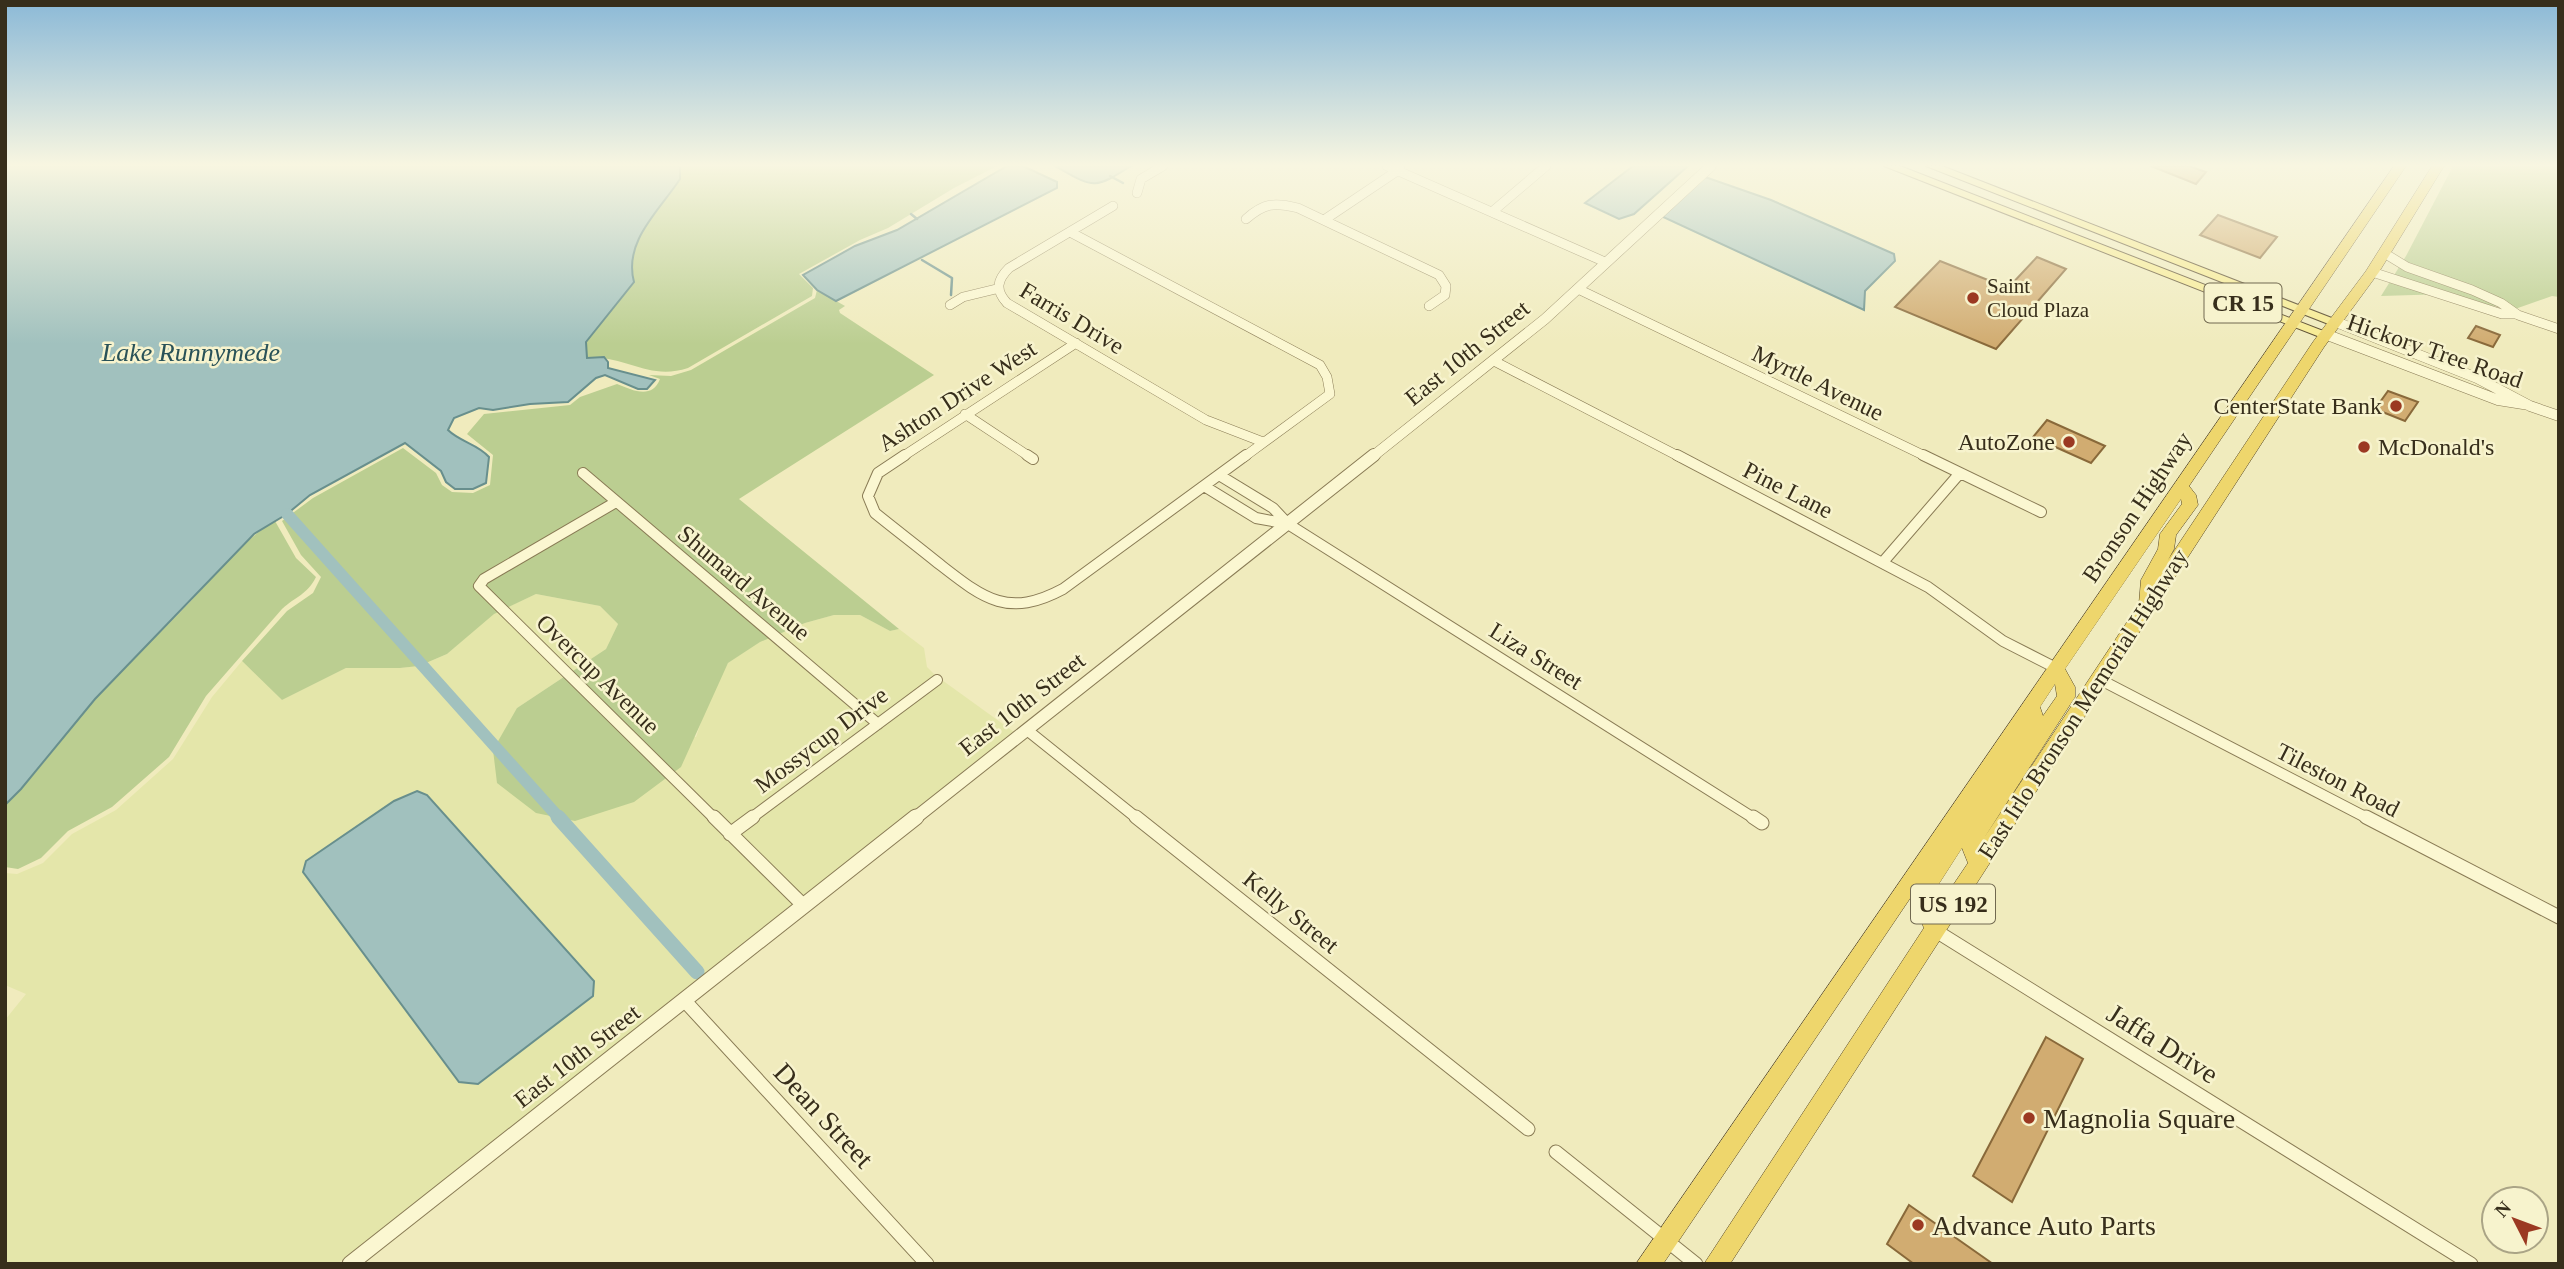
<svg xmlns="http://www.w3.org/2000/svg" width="2564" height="1269" font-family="Georgia,serif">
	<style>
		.farmland { fill: #e4e6aa }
		.green { fill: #bbce91 }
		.water { fill: #a1c1be; stroke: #688f8d; stroke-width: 2 }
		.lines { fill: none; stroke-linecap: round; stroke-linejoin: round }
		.stream { stroke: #688f8d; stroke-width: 2.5 }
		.canal-far1 { stroke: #a1c1be; stroke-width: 12 }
		.canal { stroke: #a1c1be; stroke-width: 15 }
		.building { fill: #d1ac71; stroke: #89693a; stroke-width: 2 }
		.minor-far2-casing { stroke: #897b55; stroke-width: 10 }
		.minor-far1-casing { stroke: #897b55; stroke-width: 12 }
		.minor-casing { stroke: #897b55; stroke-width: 15 }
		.tertiary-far2-casing { stroke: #897b55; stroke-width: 11 }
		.tertiary-far1-casing { stroke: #897b55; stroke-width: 14 }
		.tertiary-casing { stroke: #897b55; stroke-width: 17 }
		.primary-casing { stroke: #56472a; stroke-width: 2 }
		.trunk-casing { stroke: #56472a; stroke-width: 1 }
		.minor-far2 { stroke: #fbf7d1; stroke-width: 9 }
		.minor-far1 { stroke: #fbf7d1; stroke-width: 10 }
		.minor { stroke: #fbf7d1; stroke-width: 13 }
		.tertiary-far2 { stroke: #fbf7d1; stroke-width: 10 }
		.tertiary-far1 { stroke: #fbf7d1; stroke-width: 12 }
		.tertiary { stroke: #fbf7d1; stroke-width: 15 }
		.primary { fill: #f7eb92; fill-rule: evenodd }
		.trunk { fill: #eed66c; fill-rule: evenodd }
		.poi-dot { fill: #9b3922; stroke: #f7f3cd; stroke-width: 2.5 }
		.labels { text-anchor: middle; stroke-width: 5; stroke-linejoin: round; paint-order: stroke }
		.far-poi-label { font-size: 21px; fill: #372e1b; stroke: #f7f3cd; text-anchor: start }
		.shield { fill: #f7f3cd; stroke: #716950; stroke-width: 2 }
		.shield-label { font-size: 23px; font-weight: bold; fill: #372e1b }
		.street-label { font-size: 24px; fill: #372e1b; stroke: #f7f3cd }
		.poi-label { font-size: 24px; fill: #372e1b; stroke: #f7f3cd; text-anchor: end }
		.water-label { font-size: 26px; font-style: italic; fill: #295258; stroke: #f7f3cd }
		.near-street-label { font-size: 28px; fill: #372e1b; stroke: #f7f3cd }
		.near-poi-label { font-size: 28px; fill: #372e1b; stroke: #f7f3cd; text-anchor: start }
	</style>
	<rect width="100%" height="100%" fill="#f0ebbd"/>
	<path class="farmland" d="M536,594L600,606L618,624L606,649L517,708L696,737L708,701L728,663L760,641L805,623L834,615H860L890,631L899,629L924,648L927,667L935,675L1014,732L337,1264H5V1020L26,994L5,985V873L17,874L43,863L72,834L116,810L173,759L212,697L242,661L282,700L346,668H400L419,666L447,654L494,613Z"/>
	<path class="green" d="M680,166H997L954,188L888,228L860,240L799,274L813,288L812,296L688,368C648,381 627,355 587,358L586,342L634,283C623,240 660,211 680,180Z
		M2453,166H2559V297L2552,296L2515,309L2479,304L2447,294L2381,296L2406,256Z
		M817,290L845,306L839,310L840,313L934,375L739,499L899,629L890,631L860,615H834L805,623L760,642L728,663L681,767L634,802L575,821L536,813L497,783L493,750L517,708L606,649L618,624L600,606L536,594L494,614L447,654L419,666L400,668H346L282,700L242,661L287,611L313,593L321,577L301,555L282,521L313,498L403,448L436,473L442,485L452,492L473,493L490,485L493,455L467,434L484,414L570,405L580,397L617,384C632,390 652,400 660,379L649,375L671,376L691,370L815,298Z
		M275,521L296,558L316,577C307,595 296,596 282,609L206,696L169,757L112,807L68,831L41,858L18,869L5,867V805C39,773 65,733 96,698C125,664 159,635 190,602C217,573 240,542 275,521Z"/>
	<path class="water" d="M5,166H680V179C660,210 623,241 634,282L586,342L587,358L604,357L608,362V368L655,380L647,389H638L605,375L596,378L568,402L530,404L493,410L479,408L454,418L448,430C460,442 478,444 489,457L486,483L473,489H455L446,482L441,471L405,443L310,495L287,514L254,534L95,699L21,789L5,805Z
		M1007,166H1023L1057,182V188L836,301L817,290L803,275L855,246L897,230Z
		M1055,166H1131C1093,190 1094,188 1055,166Z
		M1633,166H1688L1634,214L1619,219L1585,203Z
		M1705,177L1771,200L1894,254L1895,261L1865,291L1864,310L1661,216Z
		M417,791L427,795L594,981L593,996L478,1084L459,1082L303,872L306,861L394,801Z"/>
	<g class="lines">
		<path class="stream" d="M1110,176L1123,183
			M911,214L917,219
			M922,260L952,278L951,295"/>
		<path class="canal-far1" d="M287,514L560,819"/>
		<path class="canal" d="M558,817L697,972"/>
	</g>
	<path class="building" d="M2151,166H2189L2206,172L2196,184Z
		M2218,215L2277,237L2260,258L2200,235Z
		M2037,257L2066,269L1996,349L1895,307L1940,261L2008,288Z
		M2476,326L2500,335L2493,347L2468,338Z
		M2388,391L2418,402L2405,421L2375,409Z
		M2047,420L2105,446L2091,463L2033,437Z
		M2046,1037L2083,1059L2012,1202L1973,1176Z
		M1909,1205L1993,1264H1914L1887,1244Z"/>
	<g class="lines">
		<defs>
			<path id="minor-far2" d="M1387,166L1605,262
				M1137,193L1141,179L1163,166
				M1113,206L1009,268C997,280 995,290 1007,303L1206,420L1263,442
				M1492,212L1546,166
				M1246,219C1264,203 1274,202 1298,208L1439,275L1446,286L1445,295L1429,306
				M1324,220L1400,169
				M1070,232L1320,365L1327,377L1330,394L1244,457
				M2384,253L2407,267L2472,290L2501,303L2518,315L2559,329
				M2372,272L2502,314H2515
				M1578,289L1927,457
				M950,305L963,297L996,289
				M1494,361L1680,457
				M965,414L1030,457
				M902,457L1076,343"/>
			<path id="minor-far1" d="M905,455L878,473L868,496L875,513C896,530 917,546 938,563C983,598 1007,619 1063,589L1246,455
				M1027,455L1033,459
				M1677,455L1928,587L2003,641L2056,668
				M1923,455L2041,512
				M583,473L878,724
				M1219,475L1273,508L1288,524L1755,819
				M1204,486L1256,518L1288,524
				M616,502L484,579L479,586L715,819
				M1883,562L1960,473
				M2099,679L2369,819
				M1027,730L1138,819
				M750,819L937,680"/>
			<path id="minor" d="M714,817L804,906
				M1136,817L1528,1129
				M1753,817L1762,823
				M2366,817L2559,917
				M730,834L753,817
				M1936,931L2471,1264
				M684,1000L927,1264
				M1556,1152L1696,1264"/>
			<path id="tertiary-far2" d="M2336,322L2477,378L2530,406L2559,416
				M2325,334L2498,400L2523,404
				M1372,457L1545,319L1711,166"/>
			<path id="tertiary-far1" d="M914,819L1374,455"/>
			<path id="tertiary" d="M350,1264L916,817"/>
			<path id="primary" d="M1884,166H1900L2331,334L2325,338L2320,337Z
				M1926,166H1942L2342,322L2336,326L2331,325Z"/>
			<path id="trunk" d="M2394,166H2406L2189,486L2196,495L2198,505L2176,535L2174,549L2168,560L2313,342L2366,271L2432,166H2444L2379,272L2324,347L1730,1264H1704L1924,928L1915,906V891L1663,1264H1636ZM2181,499L2182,504L2160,534L2158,549L2141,580L2139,604L1984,838L2075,697V687L2065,669ZM2055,684L2057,696L2043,716L2040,707ZM1962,848L1968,863L1937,909L1935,890Z"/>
		</defs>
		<use href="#minor-far2" class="minor-far2-casing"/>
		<use href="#minor-far1" class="minor-far1-casing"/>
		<use href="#minor" class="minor-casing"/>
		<use href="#tertiary-far2" class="tertiary-far2-casing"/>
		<use href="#tertiary-far1" class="tertiary-far1-casing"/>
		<use href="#tertiary" class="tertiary-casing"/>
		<use href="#primary" class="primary-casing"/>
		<use href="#trunk" class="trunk-casing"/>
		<use href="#minor-far2" class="minor-far2"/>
		<use href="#minor-far1" class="minor-far1"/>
		<use href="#minor" class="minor"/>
		<use href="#tertiary-far2" class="tertiary-far2"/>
		<use href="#tertiary-far1" class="tertiary-far1"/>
		<use href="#tertiary" class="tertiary"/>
		<use href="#primary" class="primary"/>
		<use href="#trunk" class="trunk"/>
	</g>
	<linearGradient id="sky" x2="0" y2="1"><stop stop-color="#8bb9d7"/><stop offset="0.48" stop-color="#f8f6e1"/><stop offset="1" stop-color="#f8f6e1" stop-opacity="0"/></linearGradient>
	<rect width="2564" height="344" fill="url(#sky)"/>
	<g class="poi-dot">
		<circle cx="1973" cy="298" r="7"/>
		<circle cx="2396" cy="406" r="7"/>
		<circle cx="2069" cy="442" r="7"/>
		<circle cx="2364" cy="447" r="7"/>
		<circle cx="2029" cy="1118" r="7"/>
		<circle cx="1918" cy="1225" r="7"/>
	</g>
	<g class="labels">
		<g class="far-poi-label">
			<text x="1987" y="293">Saint<tspan x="1987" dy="24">Cloud Plaza</tspan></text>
		</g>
		<g class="shield">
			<rect x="2204.5" y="283.5" width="77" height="39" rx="5"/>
			<rect x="1911" y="884.5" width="84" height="39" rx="5"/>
		</g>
		<g class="shield-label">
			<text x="2243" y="311">CR 15</text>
			<text x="1953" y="912">US 192</text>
		</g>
		<g class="street-label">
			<text transform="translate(1072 318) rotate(31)" y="8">Farris Drive</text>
			<text transform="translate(2435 351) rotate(19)" y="8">Hickory Tree Road</text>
			<text transform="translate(1467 353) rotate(-39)" y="8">East 10th Street</text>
			<text transform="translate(1818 383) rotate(26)" y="8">Myrtle Avenue</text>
			<text transform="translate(957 396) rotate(-33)" y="8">Ashton Drive West</text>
			<text transform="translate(1788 490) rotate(27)" y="8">Pine Lane</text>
			<text transform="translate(2137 507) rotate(-56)" y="8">Bronson Highway</text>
			<text transform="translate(744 583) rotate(40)" y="8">Shumard Avenue</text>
			<text transform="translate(1536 656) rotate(32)" y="8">Liza Street</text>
			<text transform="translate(598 674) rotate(44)" y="8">Overcup Avenue</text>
			<text transform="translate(1022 704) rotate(-38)" y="8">East 10th Street</text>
			<text transform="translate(2083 704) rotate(-57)" y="8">East Irlo Bronson Memorial Highway</text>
			<text transform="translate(821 740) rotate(-37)" y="8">Mossycup Drive</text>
			<text transform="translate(2338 780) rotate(27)" y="8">Tileston Road</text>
			<text transform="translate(1291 912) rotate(39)" y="8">Kelly Street</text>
			<text transform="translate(577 1056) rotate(-38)" y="8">East 10th Street</text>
		</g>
		<g class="poi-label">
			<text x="2382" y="414">CenterState Bank</text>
			<text x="2055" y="450">AutoZone</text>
			<text x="2378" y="455" text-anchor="start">McDonald's</text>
		</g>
		<g class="water-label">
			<text x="191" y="361">Lake Runnymede</text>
		</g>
		<g class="near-street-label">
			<text transform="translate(2163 1043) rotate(32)" y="10">Jaffa Drive</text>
			<text transform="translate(824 1115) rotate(47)" y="10">Dean Street</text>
		</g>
		<g class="near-poi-label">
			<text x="2043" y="1128">Magnolia Square</text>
			<text x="1932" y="1235">Advance Auto Parts</text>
		</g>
	</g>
	<rect width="2564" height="1269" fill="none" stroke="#372e1b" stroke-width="14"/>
	<g transform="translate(2515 1220) rotate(312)"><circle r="33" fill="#f7f3cd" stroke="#aaa486" stroke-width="2"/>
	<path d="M0-5L12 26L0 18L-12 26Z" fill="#9b3922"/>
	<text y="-10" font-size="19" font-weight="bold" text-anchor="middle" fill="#372e1b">N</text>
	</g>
</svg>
